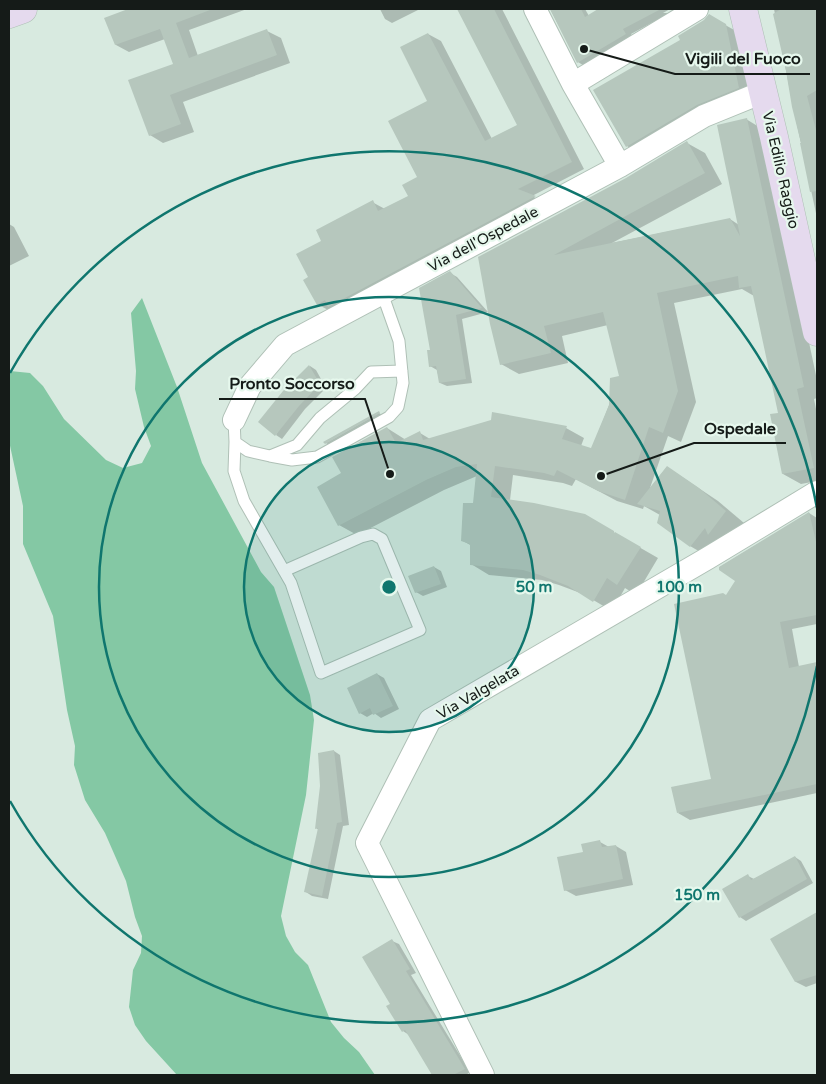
<svg xmlns="http://www.w3.org/2000/svg" width="826" height="1084" font-family="'Varela Round',sans-serif">
	<style>
		.forest { fill: #84c8a4 }
		.shadow { fill: #0003 }
		.building { fill: #b6c7bd }
		.lines { fill: none; stroke-linecap: round; stroke-linejoin: round }
		.lane-casing { stroke: #afc0b6; stroke-width: 13 }
		.street-casing { stroke: #afc0b6; stroke-width: 24 }
		.secondary-casing { stroke: #afc0b6; stroke-width: 29 }
		.lane { stroke: #fff; stroke-width: 11 }
		.street { stroke: #fff; stroke-width: 22 }
		.secondary { stroke: #e5daee; stroke-width: 28 }
		.ring { fill: none; stroke: #0f766e; stroke-width: 2.5 }
		.labels { text-anchor: middle; stroke-width: 4.5; stroke-linejoin: round; paint-order: stroke }
		.street-label { font-size: 15px; fill: #151b18; stroke: #e6f8ed }
		.centre { fill: #0f766e; stroke: #e6f8ed; stroke-width: 2.5 }
		.ring-label { font-size: 15px; text-anchor: middle; font-weight: bold; fill: #0f766e; stroke: #e6f8ed; stroke-width: 4.5; stroke-linejoin: round; paint-order: stroke }
		.leader { fill: none; stroke: #151b18; stroke-width: 2 }
		.callout-dot { fill: #151b18; stroke: #e6f8ed; stroke-width: 2 }
		.callout-label { font-size: 16px; text-anchor: middle; font-weight: bold; fill: #151b18; stroke: #e6f8ed; stroke-width: 4.5; stroke-linejoin: round; paint-order: stroke }
	</style>
	<rect width="100%" height="100%" fill="#d8eae0"/>
	<path class="forest" d="M142,298L177,387L202,463L261,572L274,587L310,695L314,720L306,795L281,916L286,936L295,952L308,965L331,1022L344,1038L359,1052L375,1075H177L146,1041L135,1025L129,1007L133,970L141,953L142,936L135,917L126,881L105,833L85,800L74,765L75,746L67,710L53,616L23,544V506L9,441V373L10,371L30,373L43,386L64,419L106,460L123,468L142,463L151,446L144,427L135,389L136,371L131,313Z"/>
	<path class="shadow" d="M132,9H247L189,30L198,56L267,31L281,38L290,63L183,102L194,132L163,143L150,135L174,65L165,39L129,52L116,45L106,18Z
		M380,9H420L392,23L385,19Z
		M459,9H502L584,169L532,196L546,204L330,311L317,304L310,278L323,241L372,202L385,209L410,196L419,177L428,101V34L441,41L492,139L519,125Z
		M550,9H585L589,16L601,9H670L663,13H668L674,9H688L668,14L631,34L634,39L586,67L578,62Z
		M774,9H817V218L793,106Z
		M709,16L736,31L749,93L637,152L627,146L682,41Z
		M746,119L764,130L817,380V398L814,399L817,414V481L801,484L783,474L779,414L754,296L742,289L674,303L696,402L681,442L668,436L650,488L667,467L718,501L744,523L728,545L709,557L690,546L660,515L644,506L643,509L617,501L576,479L572,486L563,483L513,475L510,500L585,516L658,558L636,595L625,588L612,611L583,594L559,585L542,580L489,575L471,564L472,546L463,541L474,505L477,476L444,490L357,535L339,525L342,474L387,428L406,440L420,433L430,439L566,428L584,438L581,446L592,449L620,377L608,325L562,336L568,363L519,374L501,364L479,258L627,179L687,143L705,153L722,184L612,243L730,219L739,225Z
		M9,224L14,227L29,256L9,266Z
		M450,273L457,277L488,312L462,319L472,383L447,386L440,383L437,370L430,366L432,351Z
		M310,366L316,370L326,388L305,409L282,439L276,435Z
		M379,413L382,415L329,445L326,443Z
		M809,513L817,518V572L809,574L817,580V624L792,629L799,667L817,663V793L690,820L678,813L713,780L726,597L737,581L720,567Z
		M434,567L441,571L447,587L423,596L416,592Z
		M377,674L384,678L399,709L381,718L374,713L367,717L360,713Z
		M334,751L340,755L349,825L343,826L328,899L312,896L306,892L319,830L316,828Z
		M600,842L609,847L616,846L626,852L633,885L576,896L565,890L584,853Z
		M795,857L801,861L813,883L746,921L740,917L748,876L754,879Z
		M817,913V983L806,987L796,982L772,940Z
		M392,941L399,944L416,973L411,975L470,1072L466,1075H433L409,1035L403,1031L391,1004Z"/>
	<path class="building" d="M128,9H209L210,10L176,23L189,58L267,29L277,55L170,95L181,124L149,136L128,80L173,64L160,29L115,45L104,18Z
		M457,9H494L572,162L518,189L536,196L328,307L325,300L317,305L303,280L308,277L296,254L321,241L316,230L373,200L378,211L408,196L402,185L417,177L388,121L427,101L400,47L428,33L485,141L517,125Z
		M550,9H581L585,17L598,9H661L623,29L626,34L577,63Z
		M781,9H817V90L807,96L817,134V191L810,192L800,143H801L792,107L786,71L773,14Z
		M709,14L726,24L739,88L697,105L626,147L593,90L680,40L678,36L704,20Z
		M747,118L804,387L797,389L814,468L782,474L770,414L778,413L751,286L739,288L738,276L657,293L678,391L663,433L649,427L625,500L598,491L557,470L554,476L544,473L495,466L491,497L534,503L585,514L614,531V533L615,532L641,547L617,585L607,578L593,602L568,586L540,575L523,570L470,565V544L461,541L463,503H473L477,464L456,467L426,480L338,526L317,487L341,473L332,457L387,427L396,443L420,431L423,440L491,420L492,412L567,426L562,439L591,448L609,405L610,378L619,376L603,312L544,326L551,353L500,365L490,324L478,257L626,178L687,141L705,173L554,255L730,218L740,236L717,125Z
		M450,271L482,308L456,315L466,379L439,383L436,366L429,367L427,350H430L419,288Z
		M309,365L320,384L299,406L275,436L258,422L283,391Z
		M379,411L380,413L325,444L323,442Z
		M667,466L699,488L726,511L708,535L705,528L690,547L657,523L660,511L637,504Z
		M809,512L817,546V615L780,622L789,668L817,662V784L677,813L671,787L711,779L674,604L723,593L726,595L735,581L719,570V567Z
		M434,566L441,584L415,593L408,576Z
		M377,673L393,706L373,715L370,708L359,714L347,688Z
		M334,750L342,822L337,823L322,896L304,892L318,828L315,829L320,786L318,753Z
		M600,840L602,847L616,845L623,879L564,891L557,857L583,852L581,844Z
		M795,856L807,879L739,918L722,889L748,874L751,880Z
		M817,912V975L795,982L770,939Z
		M392,939L410,969L406,971L465,1069L453,1075H432L405,1030L402,1032L386,1006L390,1004L362,957Z"/>
	<g class="lines">
		<defs>
			<path id="lane" d="M234,420L235,442L248,451L270,456L292,460L317,457L389,417L398,407L403,383L399,341L382,293
				M235,442L234,471L244,501L291,583L321,673L420,630L382,539L373,534L361,537L284,571
				M270,456L297,445L320,418L355,389L371,372L402,371"/>
			<path id="street" d="M535,9L573,84L620,166
				M573,84L697,9
				M234,420L250,386L285,345L620,166L704,116L763,92
				M483,1075L367,843L430,720L708,558L817,492"/>
			<path id="secondary" d="M743,9L774,137L817,332
				M9,14L23,9"/>
		</defs>
		<use href="#lane" class="lane-casing"/>
		<use href="#street" class="street-casing"/>
		<use href="#secondary" class="secondary-casing"/>
		<use href="#lane" class="lane"/>
		<use href="#street" class="street"/>
		<use href="#secondary" class="secondary"/>
	</g>
	<circle cx="389" cy="587" r="145" fill="#0f766e" fill-opacity=".12"/>
	<g class="ring">
		<circle cx="389" cy="587" r="145"/>
		<circle cx="389" cy="587" r="290"/>
		<path d="M817 666A435 435 0 0 1 10 801M10 373A435 435 0 0 1 817 508"/>
	</g>
	<g class="labels">
		<g class="street-label">
			<text transform="translate(781 170) rotate(77)" y="5">Via Edilio Raggio</text>
			<text transform="translate(483 239) rotate(-28)" y="5">Via dell'Ospedale</text>
			<text transform="translate(478 692) rotate(-30)" y="5">Via Valgelata</text>
		</g>
	</g>
	<circle cx="389" cy="587" r="8" class="centre"/>
	<g class="ring-label">
		<text x="534" y="592">50 m</text>
		<text x="679" y="592">100 m</text>
		<text x="697" y="900">150 m</text>
	</g>
	<path class="leader" d="M584 49L675 74H810M390 474L365 399H219M601 476L694 443H786"/>
	<g class="callout-dot">
		<circle cx="584" cy="49" r="5"/>
		<circle cx="390" cy="474" r="5"/>
		<circle cx="601" cy="476" r="5"/>
	</g>
	<g class="callout-label">
		<text x="743" y="64">Vigili del Fuoco</text>
		<text x="292" y="389">Pronto Soccorso</text>
		<text x="740" y="434">Ospedale</text>
	</g>
	<rect width="826" height="1084" fill="none" stroke="#151b18" stroke-width="20"/>
</svg>
